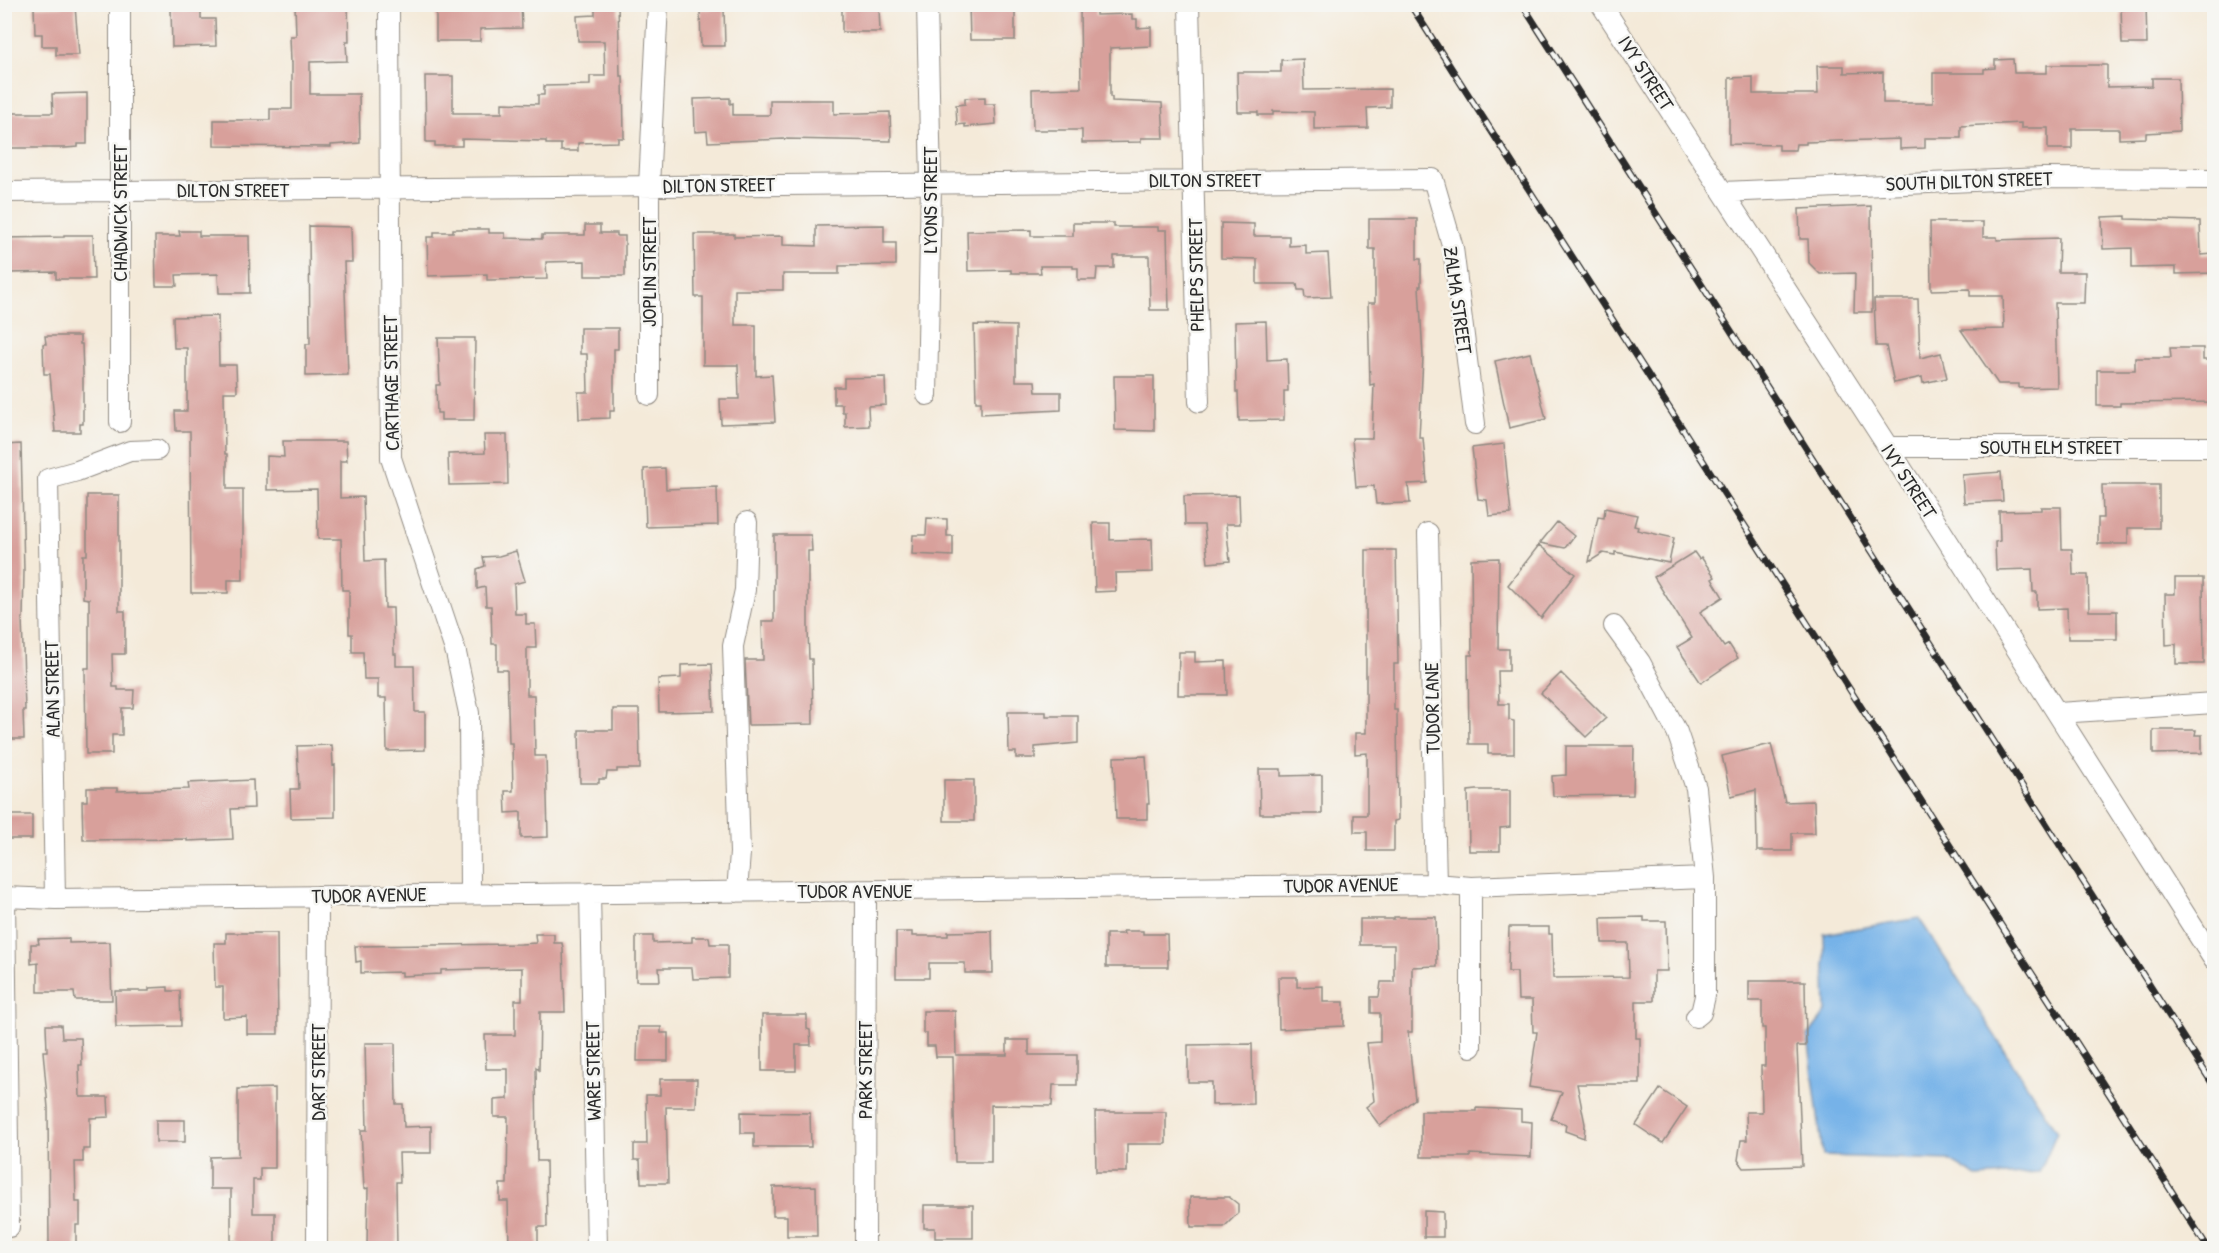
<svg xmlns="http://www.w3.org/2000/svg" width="2219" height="1253" font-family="'Patrick Hand',sans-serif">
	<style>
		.water { fill: #76b2e8; stroke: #506e8a; stroke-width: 1.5 }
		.building { fill: #d8a09b }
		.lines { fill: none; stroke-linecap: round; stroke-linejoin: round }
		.minor-casing { stroke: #908a82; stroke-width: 22 }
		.minor { stroke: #fff; stroke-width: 20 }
		.rail-casing { stroke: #2b2b2b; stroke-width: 7 }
		.rail { stroke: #f6f6f2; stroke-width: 4.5; stroke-dasharray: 14; stroke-linecap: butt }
		.labels { text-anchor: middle; stroke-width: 5; stroke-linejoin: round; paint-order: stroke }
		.street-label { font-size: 20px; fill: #2b2b2b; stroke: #f6f6f2 }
	</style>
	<rect width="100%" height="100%" fill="#f6f6f2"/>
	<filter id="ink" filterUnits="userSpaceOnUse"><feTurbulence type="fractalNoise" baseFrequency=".0167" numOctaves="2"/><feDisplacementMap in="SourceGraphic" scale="12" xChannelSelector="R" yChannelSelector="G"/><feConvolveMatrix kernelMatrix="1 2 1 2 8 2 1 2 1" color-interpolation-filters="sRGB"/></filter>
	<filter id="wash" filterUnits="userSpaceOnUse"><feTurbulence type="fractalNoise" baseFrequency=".008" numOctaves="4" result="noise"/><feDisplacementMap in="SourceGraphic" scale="24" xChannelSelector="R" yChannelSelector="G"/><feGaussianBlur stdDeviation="1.35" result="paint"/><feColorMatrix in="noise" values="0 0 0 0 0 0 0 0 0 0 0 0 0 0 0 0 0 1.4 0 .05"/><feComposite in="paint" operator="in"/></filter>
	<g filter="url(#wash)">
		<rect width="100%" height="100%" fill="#f4ead9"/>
		<path class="water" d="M1919,918L2057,1132L2039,1173L1977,1177L1949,1160L1823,1156L1808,1036L1826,1012L1824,934Z"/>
		<g id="blocks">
			<path class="building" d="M295,4H348L349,42H346L347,61L310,62V94H359L360,143L331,145V147L214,146V120H270V109H292V62H291L290,36H296Z
				M436,4H521L522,28L480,29V41H436Z
				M618,4L620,76H623L624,138H618V142L578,143V151H561V144H546V141L462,139V146H435V142H426L425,76H453V113H502V103L538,104V95H544V86L590,85V76H605L604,41H578L577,16L595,15V5Z
				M969,4H1015V40H970Z
				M2121,4H2146L2147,44H2122Z
				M75,6L79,55H56V46H42V34H35L34,7Z
				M1096,6V15L1132,14V19H1137V28L1151,27V46L1110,48V97H1112V101L1162,103L1164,138H1141V142L1082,143V130H1033L1032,89L1081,88L1080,7Z
				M842,7H879L880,32H842Z
				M171,9H201V19H215L216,46L172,47Z
				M700,9H724L725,46H701Z
				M1303,59L1304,90L1390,89V107L1367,108L1368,128L1314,129V112L1273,111V115H1258V112H1238L1237,72H1281V60Z
				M2013,59L2014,73H2047V65H2107V87L2152,86V78H2178L2179,131L2146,133V138L2119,139V129H2072V149H2048V128H2021V123L1961,126V138H1925V148L1900,149V139L1806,142V144H1796L1795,150H1779V145L1729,144V78L1753,77V94H1818L1817,66H1844V73L1883,72V103H1933V73H1984V69L1995,68V60Z
				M87,93V144H78V147L65,148H4V113H53L52,94Z
				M985,97V104H995L996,124L965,127V124L957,125L956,105L965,104V98Z
				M730,98V104L733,103V115H770V100H834V114L890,112L891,141L784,139L708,142L707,131L695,132L694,99Z
				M1871,206L1872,312H1854L1855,273L1820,274L1809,263L1808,239H1800L1799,209Z
				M2126,216V219L2200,221L2201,255L2214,254V273L2176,274V267L2132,268V248L2103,249L2102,217Z
				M1369,219H1417V259H1421V286H1419L1423,357L1419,438H1423L1427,483L1408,484L1410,503L1376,504L1374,486L1356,487L1352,438H1372L1374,384L1370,385L1368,303H1375V249H1369Z
				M1930,222H1983V237H1997V240L2059,238L2058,272H2085L2084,303H2055L2057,387L2019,388V384H1998L1961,330L2004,329L2003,296H1970V289L1931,290Z
				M1073,223H1114V227H1158V230H1167L1169,310H1150L1149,256H1114V268H1097L1096,280H1078V268H1073V266H1040L1041,273H1011V270L968,271L967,231L1031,230V236H1073Z
				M1221,223L1254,224V236H1289V246L1306,245V254L1328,253L1331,297L1305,298L1304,290H1298L1297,284H1257V259L1221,258Z
				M585,225H600V233H617V236H625V276H585V261L546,262L547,279L487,280V274L428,276L427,237H434V232H453V229H489V233H505V238L542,239V235H585Z
				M884,225V243H896V265L839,266V274H783V290H735V325H756V376L772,375L775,422L721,424L720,399H739L738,365H703V297H695L694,234H734V237L783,236V245L816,246V226Z
				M309,226L351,227L352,262H344L348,375L306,376V344H310Z
				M179,231H199V236H249L250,293H219L218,274L176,275L177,286H156L155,236H180Z
				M64,235H93L94,279H56V272L8,273V265H4V238L64,237Z
				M1874,299H1918L1920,358L1941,353L1947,378L1923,383L1922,377L1894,383L1886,346H1876Z
				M218,316L219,365H236L237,392H224L225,454H227V489H243V580H228V593H191L190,431H176L175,411H187V348H174L173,317Z
				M1266,321L1267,360L1287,359L1288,391H1284V420L1239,421L1238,392H1236L1235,322Z
				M974,325L1016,326V381H1035L1036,392H1061V410L981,414V402H976Z
				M580,328H618V349H614V411H610V418L579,419L578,392H588L587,354H580Z
				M45,336H80V344H82L83,373V424H80V432H55L50,374H44L43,344H46Z
				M438,338H475L474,420H441V413H437L436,385H440Z
				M2170,348H2203V360H2214V402L2120,403V406H2097V370H2135V358H2171Z
				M1530,353L1546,419L1509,428L1495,361Z
				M1114,376H1154V431L1115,430Z
				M885,377L886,405L868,406L869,426L845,427V412H842V404H834V387H844V378Z
				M484,435H507L508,484L449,485L448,454L485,453Z
				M283,441H346L347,461H340V498L363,497L365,561L384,560L385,608H393L394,654H396V666H414L415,712H425V750L387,751L386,698H378V679H364L363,652H352V634H349V590H342L341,539H318L317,489L267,490V456L284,457Z
				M21,444L24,571L23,618H22L25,710H23L24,739H4V445Z
				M1504,444L1511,514L1489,516L1487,500L1478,499L1472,448Z
				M665,468L666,489L717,487L718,525L646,527L644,469Z
				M2001,472L2003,501L1964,503L1962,475Z
				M2102,485H2159V528H2128V544H2098V518H2103Z
				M87,495H119V611H125V654H112L113,687H118V690H134L133,708H122V735H112V754H86L85,668H89V599L83,598V555H87Z
				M1239,495L1240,524H1226L1230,561L1208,563L1204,525H1185L1184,496Z
				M2041,507H2061L2062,549H2072L2073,575H2088L2089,611H2117V639H2068L2067,608L2037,609V592H2033L2032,569L1996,570L1995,542L2000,541L1999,511L2041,510Z
				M1605,508L1637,515L1634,526L1638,527L1637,530L1674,538L1669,563L1615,552V555L1603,553L1589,562L1598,517L1604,518Z
				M927,518L947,519V536H953V556L912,554L913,535H926Z
				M1557,522L1574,536L1565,548L1540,543Z
				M1093,523H1110V540L1152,539L1153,572L1115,573L1116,591L1095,592Z
				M774,535H811L812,551H808V630L809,659H812L813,724L748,725L745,660H763L762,621H774Z
				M1539,545L1575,574L1541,618L1508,585Z
				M1366,550H1396L1398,664H1394V710H1397L1398,820L1394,821V851H1367V832H1354V815H1367V753L1355,754V733H1366Z
				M516,551L525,581L514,584L515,614H526V624H535L536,648H527V695H534L535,756H546L548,837L521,838V812L506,813L505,791H513L512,743H509L507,670H497V644H492L491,606H486L485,587L477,589V569L485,566L483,557L499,556Z
				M1694,552L1699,559L1701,557L1715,577L1712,579L1723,597L1700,612L1724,647L1729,644L1738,658L1701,683L1677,647L1692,638L1654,577Z
				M1499,558L1498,649H1509V671H1498L1499,704H1509V720L1514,721V754H1488V744H1469L1468,655H1472L1471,559Z
				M2175,578H2203L2204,664H2176V644L2166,645L2165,594H2175Z
				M1179,652H1195V662L1226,661L1227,695H1178Z
				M712,664L714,711L659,712L658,679L681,678V665Z
				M1561,673L1606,718L1586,737L1541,693Z
				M613,709H639L640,769H617V772H607L606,779H599V783H580L579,730H613Z
				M1008,712H1046V716H1078V743L1035,747V758H1016V752H1009Z
				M2153,730H2196L2195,735H2202V753L2153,754Z
				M1771,744L1785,802L1814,801L1815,833H1792V851H1757L1756,790L1731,796L1722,756Z
				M332,745L333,766L335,765V817L291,818L290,789H299L297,746Z
				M1566,746H1634L1633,795L1553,796L1552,776L1566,775Z
				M1146,756L1149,804H1147V819H1116L1114,757Z
				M1259,769H1281V776L1322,775V814H1260Z
				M253,780L254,808L231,809L233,839L187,841V839L83,840L82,801H87V788H117V791L189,789L188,783Z
				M944,780H974V821H944Z
				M1477,790H1510V827L1500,828V851H1469L1468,791Z
				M11,815H32V839H4V816Z
				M1394,917H1436L1437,966L1412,967V1032H1408L1415,1099L1380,1126L1366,1107L1374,1101L1367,1043L1380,1042V1013H1371V997H1379L1381,982H1394V945H1360V919H1394Z
				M1644,917V921H1666L1667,971H1654V1001H1636V1038H1640V1084H1577L1585,1124L1584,1138L1565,1131L1566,1124L1551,1119L1562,1092L1529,1087L1537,1032H1533L1532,1000H1518L1517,972H1508L1509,927H1549V934H1552L1553,978L1629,977L1628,943H1602L1601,918Z
				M992,931L993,973H965V963H929V978H896V932H912V936H948V932Z
				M1123,931H1143V934H1167L1168,967H1106V934H1124Z
				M226,933H277L278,1034H247V1017L223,1018V987H215L214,943H226Z
				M535,934H554V943H562L563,948L565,1012H540L539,1070L536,1067L537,1161H546L547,1227H538V1248H509L508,1201H500V1184H507L508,1117H494V1100L508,1099V1069H486L485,1035H515V1000H522V968L441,970V974L402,976V972L361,973V961L356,962L355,946L521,944L536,943Z
				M636,936H653V943L692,942V937H709L710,944H728V978L693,979L692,968H659L660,981H636Z
				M69,938V943L110,942L112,1000H75L74,992H38V963L31,964V944H39L38,939Z
				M1278,977H1297V987L1323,986V1002H1344V1026L1279,1029Z
				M1749,981H1805L1806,1046H1797L1802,1166L1744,1168L1738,1160L1741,1140H1747L1746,1112H1762L1761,1066H1765V1028H1762V1001H1749Z
				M168,987V991H180L181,1026L116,1027L115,991H149V988Z
				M923,1011H955L956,1055H1007V1040H1029V1055H1077V1085H1053L1052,1106L991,1105V1162H955L953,1057H936L935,1046H927V1033H923Z
				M762,1015H807V1029L810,1030L811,1045H796V1071H762Z
				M46,1025H61L62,1038H81L82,1065H79L80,1097H108L109,1117L90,1118V1149H83V1162H75L76,1202H80V1225H76V1248H49L48,1108L43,1051H47Z
				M638,1027H661V1033H668V1061H637Z
				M365,1043H395L396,1104H403L404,1127L431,1126V1153H399L400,1182H396L397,1248H367L368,1188L364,1189L361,1130H367Z
				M1252,1044L1253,1104L1212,1105V1082H1188V1045Z
				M660,1079H697L696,1107H666L668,1183H641L640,1160H634V1144H647L646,1095H660Z
				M275,1088V1168H260V1180H253V1213H275V1248H235V1241H231V1189H210V1157L238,1156V1089Z
				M1660,1089L1687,1107L1663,1143L1636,1125Z
				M1476,1108L1521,1110V1121L1532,1122L1531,1157L1470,1154V1157H1421V1111H1476Z
				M741,1112L810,1113L811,1147H754V1133H741Z
				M1095,1112H1166V1144H1127V1172H1096Z
				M156,1120H185V1142H156Z
				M816,1186L817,1236H787V1216H773V1187Z
				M1190,1197H1229L1238,1204V1213L1224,1227H1191Z
				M924,1205H973V1238H935V1228H924Z
				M1424,1211L1443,1212V1237H1424Z"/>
		</g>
	</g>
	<g filter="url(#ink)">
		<use href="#blocks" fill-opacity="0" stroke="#908a82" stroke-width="1.5"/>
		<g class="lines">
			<defs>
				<path id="minor" d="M389,4L391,458L456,653L469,713L470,893
					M927,4L931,183L927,395
					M1189,4L1199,402
					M1601,4L1888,447L2214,960
					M4,192L1433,179L1453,248L1475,424
					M1723,192L2043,178L2214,179
					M649,395V186L658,4
					M120,422V4
					M1888,447H2214
					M1428,533L1436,884
					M1614,626L1640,662L1677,732L1696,788L1705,878V996L1701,1013L1696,1017
					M2058,713L2214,703
					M737,892L740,853L733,646L745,590L747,522
					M590,893L597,1248
					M4,897L55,899L1436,884L1471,887L1705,878
					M5,897L9,1227
					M55,899L48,479L77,471L130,451L157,450
					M1471,1047V887
					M317,1248L318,896
					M865,1248L866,891"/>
			</defs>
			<use href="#minor" class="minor-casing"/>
			<use href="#minor" class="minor"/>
			<defs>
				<path id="rail" d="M1410,4L2208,1248
					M1522,4L2214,1086"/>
			</defs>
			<use href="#rail" class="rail-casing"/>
			<use href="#rail" class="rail"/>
		</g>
	</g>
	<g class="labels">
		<g class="street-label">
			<text transform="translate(1646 73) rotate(57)" y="7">IVY STREET</text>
			<text x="1205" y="187">DILTON STREET</text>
			<text transform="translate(1969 181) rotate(-2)" y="7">SOUTH DILTON STREET</text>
			<text transform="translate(719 185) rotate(-1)" y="7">DILTON STREET</text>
			<text x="233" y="197">DILTON STREET</text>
			<text transform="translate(930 200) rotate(-90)" y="7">LYONS STREET</text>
			<text transform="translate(120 213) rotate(-90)" y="7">CHADWICK STREET</text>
			<text transform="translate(649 272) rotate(-90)" y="7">JOPLIN STREET</text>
			<text transform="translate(1196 275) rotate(-91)" y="7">PHELPS STREET</text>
			<text transform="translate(1458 300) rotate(82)" y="7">ZALMA STREET</text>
			<text transform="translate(391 383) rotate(-91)" y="7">CARTHAGE STREET</text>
			<text x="2051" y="454">SOUTH ELM STREET</text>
			<text transform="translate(1909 481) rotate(57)" y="7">IVY STREET</text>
			<text transform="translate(52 689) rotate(-91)" y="7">ALAN STREET</text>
			<text transform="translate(1432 708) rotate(-91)" y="7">TUDOR LANE</text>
			<text transform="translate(1341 885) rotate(-1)" y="7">TUDOR AVENUE</text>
			<text x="855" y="898">TUDOR AVENUE</text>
			<text transform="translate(369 895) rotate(-1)" y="7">TUDOR AVENUE</text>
			<text transform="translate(865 1070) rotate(-90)" y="7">PARK STREET</text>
			<text transform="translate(593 1071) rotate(-91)" y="7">WARE STREET</text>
			<text transform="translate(318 1072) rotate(-90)" y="7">DART STREET</text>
		</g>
	</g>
	<rect width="2219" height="1253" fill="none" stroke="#f6f6f2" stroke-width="24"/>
</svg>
